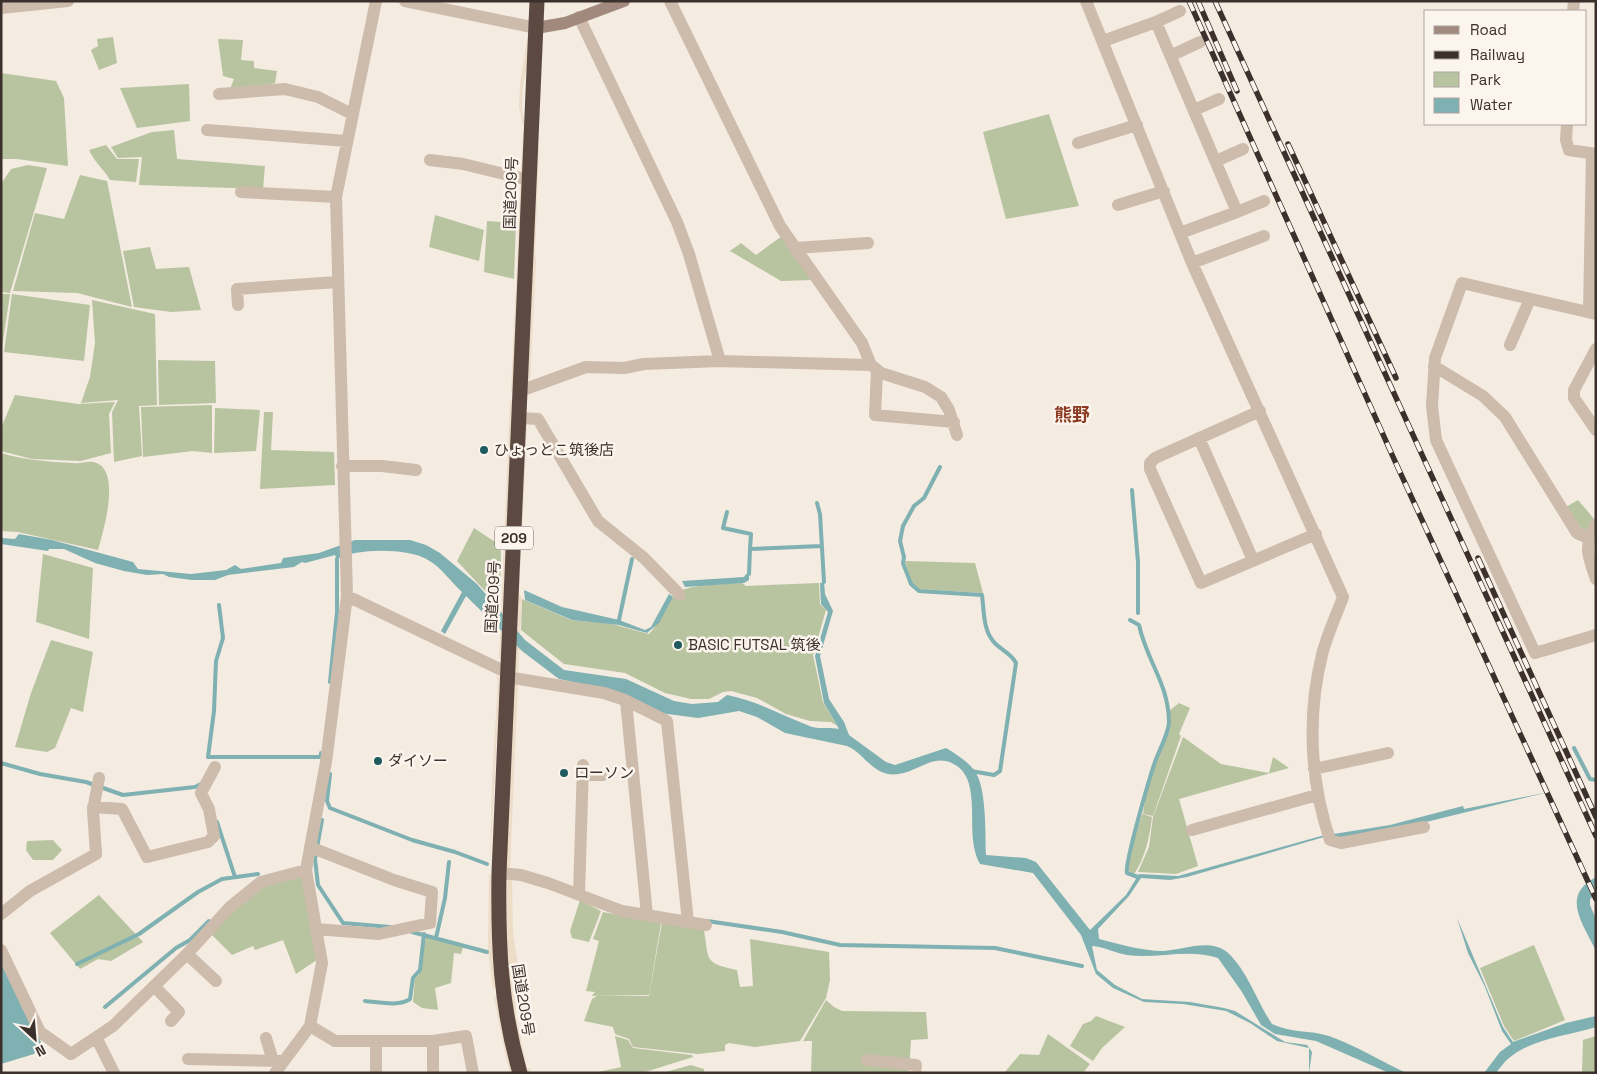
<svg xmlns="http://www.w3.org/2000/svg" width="1597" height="1074" font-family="'Space Grotesk','Noto Sans JP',sans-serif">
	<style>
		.green { fill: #b8c4a0 }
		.plaza { fill: #ecdcc8 }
		.water { fill: #7fb0b2 }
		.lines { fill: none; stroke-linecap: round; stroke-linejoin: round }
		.stream { stroke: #7fb0b2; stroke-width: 4 }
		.street { stroke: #cdbbac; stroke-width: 12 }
		.secondary { stroke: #a18a7d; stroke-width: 12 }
		.highway { stroke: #5c4a42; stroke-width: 15 }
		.rail-casing { stroke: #3b302b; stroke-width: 5.5 }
		.rail { stroke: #fbf5ee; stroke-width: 4; stroke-dasharray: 11; stroke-linecap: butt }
		.poi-dot { fill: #1f5a5e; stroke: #fbf5ee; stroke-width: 2 }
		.labels { text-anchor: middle; stroke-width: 5; stroke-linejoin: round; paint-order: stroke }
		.shield { fill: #fbf5ee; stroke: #756b66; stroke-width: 1 }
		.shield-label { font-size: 14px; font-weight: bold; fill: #3b302b }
		.street-label { font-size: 15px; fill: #3b302b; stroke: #fbf5ee }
		.poi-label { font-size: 15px; fill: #3b302b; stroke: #fbf5ee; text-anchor: start }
		.quarter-label { font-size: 18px; font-weight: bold; fill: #8c3b22; stroke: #fbf5ee }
	</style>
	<rect width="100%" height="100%" fill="#f4ebe1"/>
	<path class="green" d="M113,37L117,63L99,70L91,50L98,46L97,39Z
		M218,39L243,40L241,60L254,61V68L277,71L275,83L235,91L230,89L234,79L223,76Z
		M1,73L56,81L64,98L68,166L17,159H1Z
		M189,84L190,121L137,128L120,88Z
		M1049,114L1079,206L1006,219L983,132Z
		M174,130L177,159L265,166L263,189L139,185L142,157L118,158L111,147L152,132Z
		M106,145L117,159H139L136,182L110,180C103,168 95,163 89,150Z
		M28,165L47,168L10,293L1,292V184L11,169Z
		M80,175L107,181L132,307L77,293L13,291L35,213L64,219Z
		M435,215L484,230L479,261L429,247Z
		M487,221L516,223L514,279L484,272Z
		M782,236L813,280L781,281L730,251L741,243L756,255Z
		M150,247L156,269L189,267L201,310L171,312L134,307L123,251Z
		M1,294H10L1,355Z
		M12,294L90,305L84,361L4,352Z
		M92,300L155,314L157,405L139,406L142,456L114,462L112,412L118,400L81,403L90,377L95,343Z
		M158,360L215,361L216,403L159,405Z
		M15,395L78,404L115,402L109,414L111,453L81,461L32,459L1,451V428Z
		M212,405V453L193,451L143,457L141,407Z
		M215,408L260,410L256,451L214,453Z
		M264,412H273L271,450L334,452L335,485L260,489Z
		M1,453C26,460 48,462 73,463C80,464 87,461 93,462C123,467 103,532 98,550L18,532L1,531Z
		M1578,500L1595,520L1584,532L1566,507Z
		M474,528L501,546L500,607L457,561Z
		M43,554L93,568L89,639L36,622Z
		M905,561L975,563L983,593L919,589L912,583Z
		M742,583L746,586L819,583L820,604L826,610L813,655L823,702L837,726L831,722L810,721L786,714L757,698L731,691L723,692L709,699H691L665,693L625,673L564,664L521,630L522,599L571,620L612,624L649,634C662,621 664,606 675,595C686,583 725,585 742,583Z
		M51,640L93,652L83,712L71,708L55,748L47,752L15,747L31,693Z
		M1179,703L1190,708L1179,734L1181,736L1153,816L1143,814L1146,792L1170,724L1169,711Z
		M1183,737L1221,764L1269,773L1273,757L1289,768L1179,799L1198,866L1176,874L1138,872L1149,847L1153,817Z
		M1142,814L1152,817C1150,835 1145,859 1134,874L1127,870L1131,850Z
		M53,840L62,850L53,860H33L26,850L27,841Z
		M303,873L318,959L296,974L283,940L255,950L253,946L232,955L210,933L263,885Z
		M99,895L143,942L111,961L98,959L80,969L50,933Z
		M580,900L601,911L589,942L572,938L570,931Z
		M603,912L661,923L649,995L592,996L595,992L586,991L599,941L593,939Z
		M662,922L704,930C709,961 704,963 737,970L740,987L753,986L750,939L829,952L830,980L826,998L800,1041L755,1047L729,1043L725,1045V1051L698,1054L633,1047L629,1039L615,1034L613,1027L584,1021L592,999L597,996H649Z
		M426,937L463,947L461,954L454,953L451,983L435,988L438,1010L422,1008L413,1002L415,979L419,975Z
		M1534,945L1565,1020L1514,1041L1504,1026L1480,968Z
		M826,1000L834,1007L842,1011L926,1012L928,1039L911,1040L909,1073H811L812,1041H803Z
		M1096,1016L1125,1027L1102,1048L1093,1061L1070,1046L1083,1024L1091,1021Z
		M1048,1034L1090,1064L1083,1073H1004L1020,1054L1039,1055Z
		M615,1036L628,1040L633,1048L692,1055L693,1057L642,1073H594L621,1067Z
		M1596,1036V1073H1582L1583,1040Z
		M691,1065L704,1069V1073H662Z"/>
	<path class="plaza" d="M528,34L529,57L523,86L522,108L525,124L523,126L519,107L520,85Z
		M523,131H525L514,392L511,391Z
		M539,146L535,255L536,260L530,382L527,381L537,147Z
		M513,400L501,657L499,659L510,401Z
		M527,425L519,594L522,598L518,673L515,671L526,426Z
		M496,675L500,678L490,868L492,781L498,681Z
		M518,682L510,869L506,868L513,683Z
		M489,874L492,876L496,987L493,989L488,950Z
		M512,879L513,933L518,965L514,980L516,1016L527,1069L530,1068L531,1073H526L519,1044L507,975V880Z
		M498,996L515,1073H510L506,1058L494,997Z"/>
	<path class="water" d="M19,534L52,540L133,562L138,569L191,574L226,570L235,565L241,569L281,563L283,558L319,553L355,540H410L426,545L440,553L477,584L525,640L564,670L626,679L674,701L692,704L718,702L727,695C758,701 783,716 812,727C820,729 831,727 839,729L824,703L815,656L828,612L821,604L820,583L824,582L825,594L833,611L820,656L829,699L844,722L849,735L886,762L895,765L946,748C956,754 967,761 974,770C987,786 985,834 986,855L1026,858L1036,862L1090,930L1126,895L1139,874L1178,876L1321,836L1390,825L1463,806L1464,809L1549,792L1426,822L1342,837H1324L1187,877L1170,880L1141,878L1129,896L1098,929L1099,939C1119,944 1142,951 1163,951C1183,950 1209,938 1227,952C1248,971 1257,1002 1272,1024C1290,1033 1310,1030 1329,1036C1355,1045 1381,1061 1406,1073H1389L1316,1041L1275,1034L1261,1025L1242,992L1218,958C1189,948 1157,959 1127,955C1115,953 1105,947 1092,946L1097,970L1115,985L1142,999L1190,1002L1224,1008L1235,1011L1285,1042L1307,1045L1312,1052L1309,1073V1048L1277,1041L1250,1023L1226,1011L1183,1004L1144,1002L1113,988L1096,974L1081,935L1033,873L980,864C967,840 976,810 969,784C967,777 963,770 957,766C932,749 915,778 888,774C871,771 862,752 847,746L785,733L757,717L739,711L698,718L660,713L611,690L559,679L522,651L466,596L445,634L441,631L462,592C451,582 441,567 428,560C408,548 357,548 337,559L335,555L305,563L302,562L294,567L228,575L215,580H192L169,577L163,574L147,575L124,571L95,563L64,549H49L48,551L1,544V538L15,539Z
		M746,574H749V580L744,583L685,587L682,581L744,577Z
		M524,590L562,607L619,620L645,630L651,627L669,594L673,597L659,623L647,633L619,625L572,620L525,600Z
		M1596,877V894L1590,899V905L1596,919V951C1583,923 1560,896 1596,877Z
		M1457,918L1503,1027L1513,1042L1566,1023L1596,1016V1027C1568,1036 1533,1038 1509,1058C1504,1062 1500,1068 1496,1073H1484L1500,1052L1511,1044L1502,1031L1485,987L1468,953Z
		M1,959L41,1042L34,1054L1,1064Z"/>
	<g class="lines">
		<path class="stream" d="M940,467L924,498L914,506L903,526L900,541L904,557L903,563L911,584L919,591L982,595C984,610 983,629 993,641C999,649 1011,653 1016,663L1000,771L994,775L971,771
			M1132,490L1138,562V613
			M817,503L820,514L824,582
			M727,512L723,528L751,534L750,549L821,546
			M749,574L750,549
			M219,605L223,638L216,661L214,711L208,757H321V753
			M619,620L632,559
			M1130,620L1139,625C1147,662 1169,684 1169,723C1168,735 1159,750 1155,762C1150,776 1124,865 1127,873L1138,877
			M330,682L337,612V559
			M1574,748L1590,779L1596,780
			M1,763L40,774L86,782L123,795L195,787L201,784
			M330,774L327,801L330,808L412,840L455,852L487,864
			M322,820L315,859L318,885L343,923L390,927
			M217,822L235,877
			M707,921L782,932L840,945L995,948L1082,966
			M412,932L487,952
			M436,938L445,898L449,862
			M77,964L139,934L198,892L222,879L258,874
			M365,1001C379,1002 398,1007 410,999L413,978L420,970L424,934
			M105,1007L176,948L190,940L209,921"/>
		<path class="street" d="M405,1L536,28
			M670,1L780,226L862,343L871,365L881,373L925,387L941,397L949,410L957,435
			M1086,1L1192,263L1343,597C1336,616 1327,635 1322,655C1307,715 1310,781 1330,840L1341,843L1424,827
			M1,8L68,1
			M1573,11L1574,1
			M579,17L677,222L689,254L720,361
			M1156,22L1180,11
			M1103,41L1156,22L1237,212L1180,233
			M1172,55L1200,42
			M219,94L285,89L318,97L352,114
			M1194,110L1219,99
			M1567,124L1566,140L1569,150L1596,154
			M207,130L347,141
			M1078,143L1137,125
			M430,160L463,164L529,180
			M1216,161L1243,149
			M241,192L336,197
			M1118,205L1164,191
			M1237,212L1264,201
			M796,248L868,243
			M1192,263L1264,236
			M238,305L237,289L337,282
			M1589,312L1592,154
			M1596,314L1462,283L1435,358L1432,406L1436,440L1535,653L1596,635
			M1510,345L1530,299
			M1596,349L1574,390V398L1596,430
			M1434,366L1483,396L1505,417L1577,533L1588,538
			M877,370L875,415L954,422
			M520,391L586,367L624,368L644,364L720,361L871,365
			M1260,411L1155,458L1150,463V469L1201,583L1316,534
			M519,418L538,419L598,521L644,558L680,595
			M1199,438L1253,560
			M342,466H382L416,470
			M1596,524C1583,547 1588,556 1596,579
			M347,596L508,673
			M507,677L604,693L625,700L667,721L688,922
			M626,701L647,915
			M1314,769L1388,753
			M583,775H603
			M93,807L122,809L147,857L208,842L214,836L209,809L201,793L215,767
			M1192,830L1317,795
			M310,847L394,880L432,892L430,923L379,934L316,929
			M499,873L521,875L548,883L622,911L706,925
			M579,894L583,765
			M1,914L30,891L96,854L93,810L99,778
			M1,950L40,1032L71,1054L113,1026L187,954L230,907L261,882L306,870
			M187,954L216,981
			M154,986L179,1012L171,1021
			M310,1026L335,1041H433V1073
			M96,1037L114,1073
			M266,1038L273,1061
			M376,1041V1073
			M433,1041L466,1036L473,1073
			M188,1059L283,1061
			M867,1060L916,1065L915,1073
			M275,1073L310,1026L322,963L306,870L326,762L347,596L336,197L376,1"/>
		<path class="secondary" d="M536,28L565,23L624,1"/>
		<path class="highway" d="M520,1073C500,1004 498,944 499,873L537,1"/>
		<defs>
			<path id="rail" d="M1189,1L1394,459L1596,899
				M1198,1L1237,91
				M1215,1L1596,836
				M1288,144L1396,378
				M1478,558L1596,817"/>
		</defs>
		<use href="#rail" class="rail-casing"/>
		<use href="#rail" class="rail"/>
	</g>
	<g class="poi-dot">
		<circle cx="484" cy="450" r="5"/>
		<circle cx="678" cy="645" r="5"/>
		<circle cx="378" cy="761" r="5"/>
		<circle cx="564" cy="773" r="5"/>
	</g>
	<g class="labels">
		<rect class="shield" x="495" y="526.5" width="38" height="23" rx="4"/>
		<g class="shield-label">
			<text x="514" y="543">209</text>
		</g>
		<g class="street-label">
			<text transform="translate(511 193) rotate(-88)" y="5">国道209号</text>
			<text transform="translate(493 597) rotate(-87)" y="5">国道209号</text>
			<text transform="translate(523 1000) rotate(81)" y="5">国道209号</text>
		</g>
		<g class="poi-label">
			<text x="494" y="455">ひょっとこ筑後店</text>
			<text x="688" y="650">BASIC FUTSAL 筑後</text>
			<text x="388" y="766">ダイソー</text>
			<text x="574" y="778">ローソン</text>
		</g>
		<g class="quarter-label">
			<text x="1072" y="421">熊野</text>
		</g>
	</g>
	<rect width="1597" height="1074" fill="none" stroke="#3b302b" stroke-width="5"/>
	<rect x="1424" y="10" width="162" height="115" fill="#fbf5ee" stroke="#aea6a0"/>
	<rect x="1434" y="26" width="25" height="8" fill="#a18a7d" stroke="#aea6a0"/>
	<text x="1470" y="35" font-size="15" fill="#3b302b">Road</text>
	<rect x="1434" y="51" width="25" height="8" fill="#3b302b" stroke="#aea6a0"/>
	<text x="1470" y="60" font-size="15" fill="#3b302b">Railway</text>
	<rect x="1434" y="72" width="25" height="15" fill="#b8c4a0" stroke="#aea6a0"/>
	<text x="1470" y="85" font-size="15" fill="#3b302b">Park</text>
	<rect x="1434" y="98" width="25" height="15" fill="#7fb0b2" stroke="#aea6a0"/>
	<text x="1470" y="110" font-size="15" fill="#3b302b">Water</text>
	<g transform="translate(35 1039) rotate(154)" stroke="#fbf5ee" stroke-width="4" paint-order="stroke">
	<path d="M0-4L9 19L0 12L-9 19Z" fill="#3b302b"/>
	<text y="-8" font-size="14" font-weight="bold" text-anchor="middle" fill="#3b302b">N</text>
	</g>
</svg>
